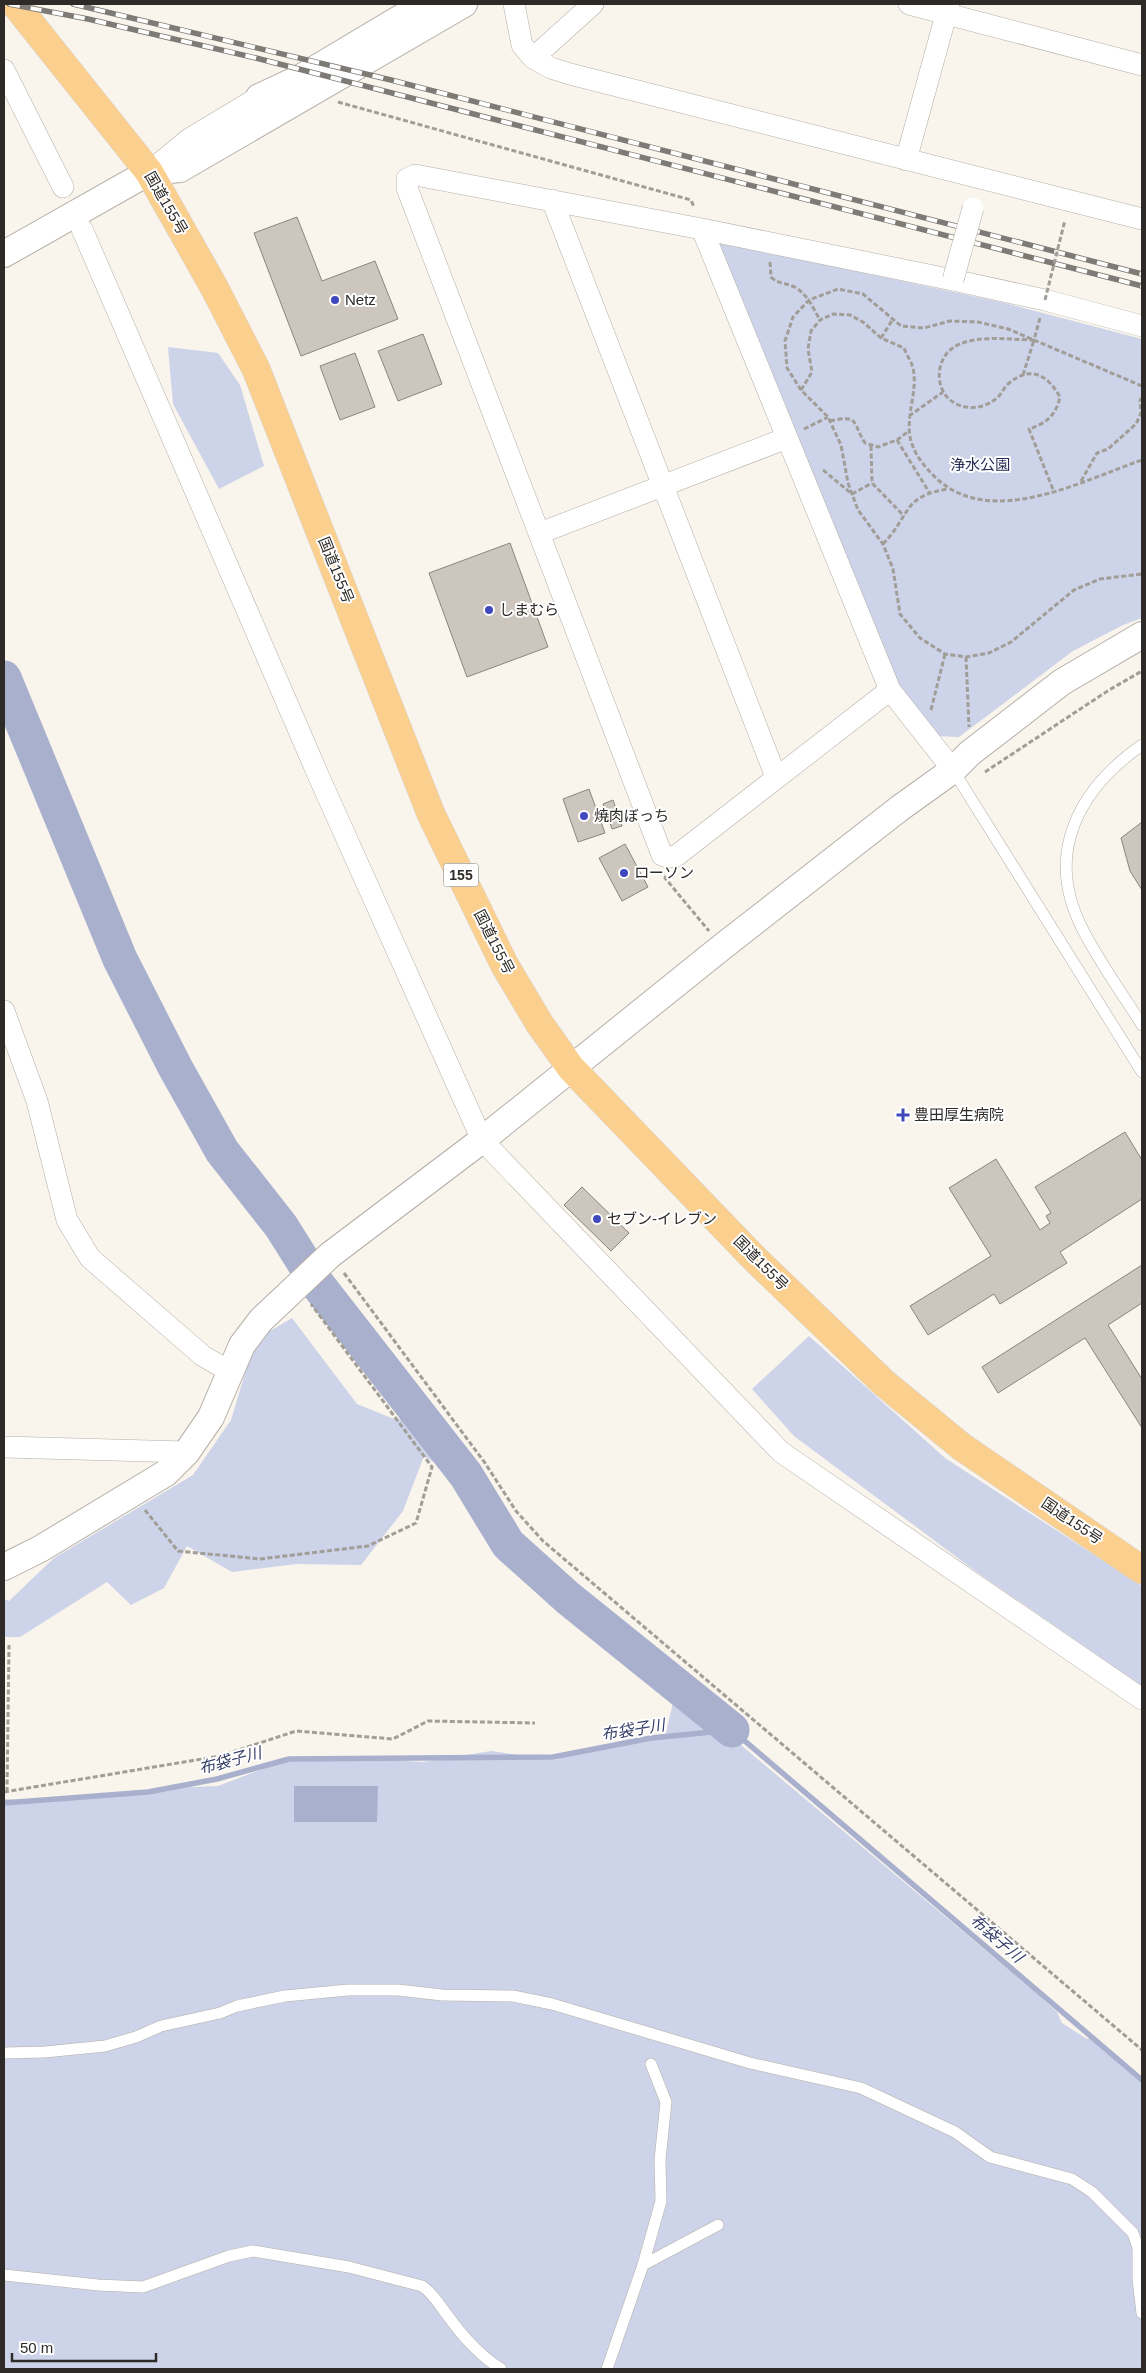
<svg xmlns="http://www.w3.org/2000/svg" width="1146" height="2373" font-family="Arial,'Noto Sans JP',sans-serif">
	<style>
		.green { fill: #cdd3e8 }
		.water { fill: #a8b0cd }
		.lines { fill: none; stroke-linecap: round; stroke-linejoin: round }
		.stream { stroke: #a8b0cd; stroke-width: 5.5 }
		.river { stroke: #a8b0cd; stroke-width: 35 }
		.building { fill: #ccc6be; stroke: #8b857e }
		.service-casing { stroke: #b4afa8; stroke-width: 12 }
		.minor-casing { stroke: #b4afa8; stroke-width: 22 }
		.tertiary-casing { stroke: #b4afa8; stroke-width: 28 }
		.trunk-casing { stroke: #d5d4d4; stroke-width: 29 }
		.path { stroke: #a19d97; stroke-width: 3; stroke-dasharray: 5 2.5; stroke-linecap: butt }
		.service { stroke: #fff; stroke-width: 11 }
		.minor { stroke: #fff; stroke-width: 21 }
		.tertiary { stroke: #fff; stroke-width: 26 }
		.trunk { stroke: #fbcf8e; stroke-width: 28 }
		.rail-casing { stroke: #7e7a75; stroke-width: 5.5 }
		.rail { stroke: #fff; stroke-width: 4; stroke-dasharray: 11; stroke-linecap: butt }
		.minor-bridge-casing { stroke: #b4afa8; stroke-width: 22; stroke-linecap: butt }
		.path-bridge { stroke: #a19d97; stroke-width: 3; stroke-dasharray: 5 2.5; stroke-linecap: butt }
		.minor-bridge { stroke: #fff; stroke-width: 21 }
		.poi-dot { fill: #3f48bd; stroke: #fff; stroke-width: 2 }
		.labels { text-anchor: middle; stroke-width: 4; stroke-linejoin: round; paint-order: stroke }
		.shield { fill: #fff; stroke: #6c6a68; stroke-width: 1 }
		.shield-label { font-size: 14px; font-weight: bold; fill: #2d2a27 }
		.street-label { font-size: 15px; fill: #2d2a27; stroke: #fff }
		.poi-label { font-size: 15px; fill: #2d2a27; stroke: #fff; text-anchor: start }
		.park-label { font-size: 15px; fill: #242b54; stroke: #fff }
		.water-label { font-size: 16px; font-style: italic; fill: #353e68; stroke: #fff }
	</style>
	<rect width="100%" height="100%" fill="#f9f4ec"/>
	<path class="green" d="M714,241L1005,303L1142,339V618L1123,625L1073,651L959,737L934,736L891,682Z
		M168,347L218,353L240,385L264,466L219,489L173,404Z
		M292,1318L357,1404L394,1419L426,1421L454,1436L521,1534L699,1694L735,1740L1036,1993L1057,2012L1062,2023L1087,2039L1095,2038L1142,2081V2369H4V1799L44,1801L172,1788L218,1786L286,1760L348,1758L423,1762L491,1751L555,1760L624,1740L665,1737L674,1698L646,1658L570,1593L528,1585L498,1559L504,1527L477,1490L424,1456L403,1511L361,1565L297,1564L232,1572L187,1546L164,1588L131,1605L107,1582L20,1637H4V1599L9,1601L54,1558L193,1475L231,1420L255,1340Z
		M809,1336L945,1458L1142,1586V1686L974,1570L794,1436L752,1389Z"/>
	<path class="water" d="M294,1786H378L377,1822H294Z"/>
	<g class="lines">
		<path class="stream" d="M4,1803L148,1792L217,1779L289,1759L553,1757L651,1738L732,1730L1142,2080"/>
		<path class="river" d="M4,678L120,959L175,1067L222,1151L281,1226L318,1285L466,1475L508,1544L568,1598L732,1730"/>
	</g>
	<path class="building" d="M297,217L322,281L375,261L398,319L301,356L254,233Z
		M423,334L442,384L398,401L378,351Z
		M355,353L375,407L340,420L320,366Z
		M510,543L548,647L467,677L429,573Z
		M589,789L605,833L578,842L563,799Z
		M613,800L622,826L612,829L603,804Z
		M1142,822V890L1130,871L1121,838Z
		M625,844L648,887L622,901L599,858Z
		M1125,1132L1142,1160V1199L1060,1252L1067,1263L1000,1304L994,1294L928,1335L910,1306L991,1256L949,1188L996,1159L1040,1230L1050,1223L1046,1216L1051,1213L1035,1187Z
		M582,1187L629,1233L611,1251L564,1205Z
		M1142,1265V1303L1108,1325L1142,1379V1428L1085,1338L998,1393L982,1367Z"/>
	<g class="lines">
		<defs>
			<path id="service" d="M1142,745C1079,789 1044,853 1082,928C1099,962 1122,993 1142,1025
				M953,770L1142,1072
				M4,2053L45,2052L105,2046L136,2037L161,2026L220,2013L237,2006L285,1996L348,1990H398L442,1995L513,1996L552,2004L750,2063L861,2088L955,2132L990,2157L1072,2179L1092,2192L1133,2233L1138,2248V2279L1142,2313
				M643,2265L661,2201L660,2160L666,2102L651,2064
				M4,2275L98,2285L143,2287L229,2256L253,2251L349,2267L422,2286C434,2294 439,2305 448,2316C463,2337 479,2355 501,2369
				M607,2369L643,2265L718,2225"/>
			<path id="minor" d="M514,4L522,45L533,58
				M593,4L533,58L551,68L570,74L1142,219
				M909,4L1142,65
				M4,70L63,187
				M906,160L949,4
				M149,172L189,139L259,97
				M552,200L776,777
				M82,229L319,777L482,1140L781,1452L1142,1699
				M702,229L890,690L953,770
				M540,533L787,438
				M890,690L676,856L667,857L662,855L407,188V179L415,175L702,229L953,280L1045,300L1142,326
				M4,1011L37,1101L67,1220L90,1258L203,1356L229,1371
				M4,1447L187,1452"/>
			<path id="tertiary" d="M259,97L300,78L424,4
				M4,254L149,172L180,169L464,4
				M4,1567L40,1549L166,1473L187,1452L211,1417L242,1345L261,1320L330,1255L482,1140L722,947L900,808L953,770L970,753L1062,682L1142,635"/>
			<path id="trunk" d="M15,4L149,172L214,287L256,369L431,814L504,964L539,1023L571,1068L755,1259L884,1383L962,1447L1142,1570"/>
		</defs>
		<use href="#service" class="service-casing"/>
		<use href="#minor" class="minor-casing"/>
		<use href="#tertiary" class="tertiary-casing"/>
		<use href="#trunk" class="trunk-casing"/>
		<path class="path" d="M338,102L691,200L694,207
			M770,262L771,277C778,284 783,282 792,286C806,291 813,308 820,320
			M1040,318L1034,340C1004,340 948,329 940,368C938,378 940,389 947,397C961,412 984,410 998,397C1002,393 1004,388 1008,384C1030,365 1047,374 1060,397C1056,415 1047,423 1029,429L1054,492
			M881,338L893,319
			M1023,375L1034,340
			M1142,386L1008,329L978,322L950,321L924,328L901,326L863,294L838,289L809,300L793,317L785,341L787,368L801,390L828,417L841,445L848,483L858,510L883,544L893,569L900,614L920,638L945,654L966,657L989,653L1011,642L1074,590L1100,579L1142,574
			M801,390L812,372L808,349L811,331L820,320L833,314L850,315L863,322L881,338L904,348C906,354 910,359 912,365C920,389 904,416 911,441C915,455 924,466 934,476C989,531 1081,481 1142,460
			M909,416L943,392
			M830,421C860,414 852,423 865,443L878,447L897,440L909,431
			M804,429L828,417
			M897,440L929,492
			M871,446L872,483L904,516
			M823,470L852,494L872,483
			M1081,481L1097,453L1108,449L1136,424L1141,413L1140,400L1142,398
			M883,544C911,515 902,496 948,489
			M966,657L969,727
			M931,710L945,654
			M985,772L1109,690L1142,671
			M666,876L665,878L709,931
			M344,1273L485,1463L516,1511L543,1541L1142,2050
			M145,1510L178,1551L260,1559L368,1546L416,1523L432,1467L311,1304
			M4,1792L220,1756L296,1731L393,1739L428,1721L535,1723
			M7,1792L9,1645"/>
		<use href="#service" class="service"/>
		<use href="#minor" class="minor"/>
		<use href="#tertiary" class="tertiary"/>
		<use href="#trunk" class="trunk"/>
		<defs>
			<path id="rail" d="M9,4L88,19L256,58L1142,286
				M73,4L391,80L1142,274"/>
		</defs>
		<use href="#rail" class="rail-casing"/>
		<use href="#rail" class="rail"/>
		<defs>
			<path id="minor-bridge" d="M953,280L973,208"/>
		</defs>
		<use href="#minor-bridge" class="minor-bridge-casing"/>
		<path class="path-bridge" d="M1045,300L1065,220"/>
		<use href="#minor-bridge" class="minor-bridge"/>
	</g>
	<g class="poi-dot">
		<circle cx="335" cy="300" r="5"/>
		<circle cx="489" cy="610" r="5"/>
		<circle cx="584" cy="816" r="5"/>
		<circle cx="624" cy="873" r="5"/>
		<path d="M900.5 1107.5h5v5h5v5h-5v5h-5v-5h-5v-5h5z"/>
		<circle cx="597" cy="1219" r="5"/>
	</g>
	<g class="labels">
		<rect class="shield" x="443.5" y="863.5" width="35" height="23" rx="4"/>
		<g class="shield-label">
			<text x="461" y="880">155</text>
		</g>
		<g class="street-label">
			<text transform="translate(166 203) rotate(60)" y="5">国道155号</text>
			<text transform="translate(336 570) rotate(68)" y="5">国道155号</text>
			<text transform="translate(494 942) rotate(63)" y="5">国道155号</text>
			<text transform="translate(761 1263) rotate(45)" y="5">国道155号</text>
			<text transform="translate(1072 1521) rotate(34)" y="5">国道155号</text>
		</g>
		<g class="poi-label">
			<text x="345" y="305">Netz</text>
			<text x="499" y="615">しまむら</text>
			<text x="594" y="821">焼肉ぼっち</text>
			<text x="634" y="878">ローソン</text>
			<text x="914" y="1120">豊田厚生病院</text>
			<text x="607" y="1224">セブン-イレブン</text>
		</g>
		<g class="park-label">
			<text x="980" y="470">浄水公園</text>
		</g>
		<g class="water-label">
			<text transform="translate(633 1729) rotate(-9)" y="6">布袋子川</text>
			<text transform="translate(230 1760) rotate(-15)" y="6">布袋子川</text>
			<text transform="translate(997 1938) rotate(41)" y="6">布袋子川</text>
		</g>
	</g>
	<rect width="1146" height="2373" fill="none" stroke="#2d2a27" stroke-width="10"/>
	<path d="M12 2353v8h144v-8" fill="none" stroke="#2d2a27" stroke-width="2.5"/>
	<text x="20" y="2353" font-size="15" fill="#2d2a27" stroke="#ffffff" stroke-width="4" paint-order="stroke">50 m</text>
</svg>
